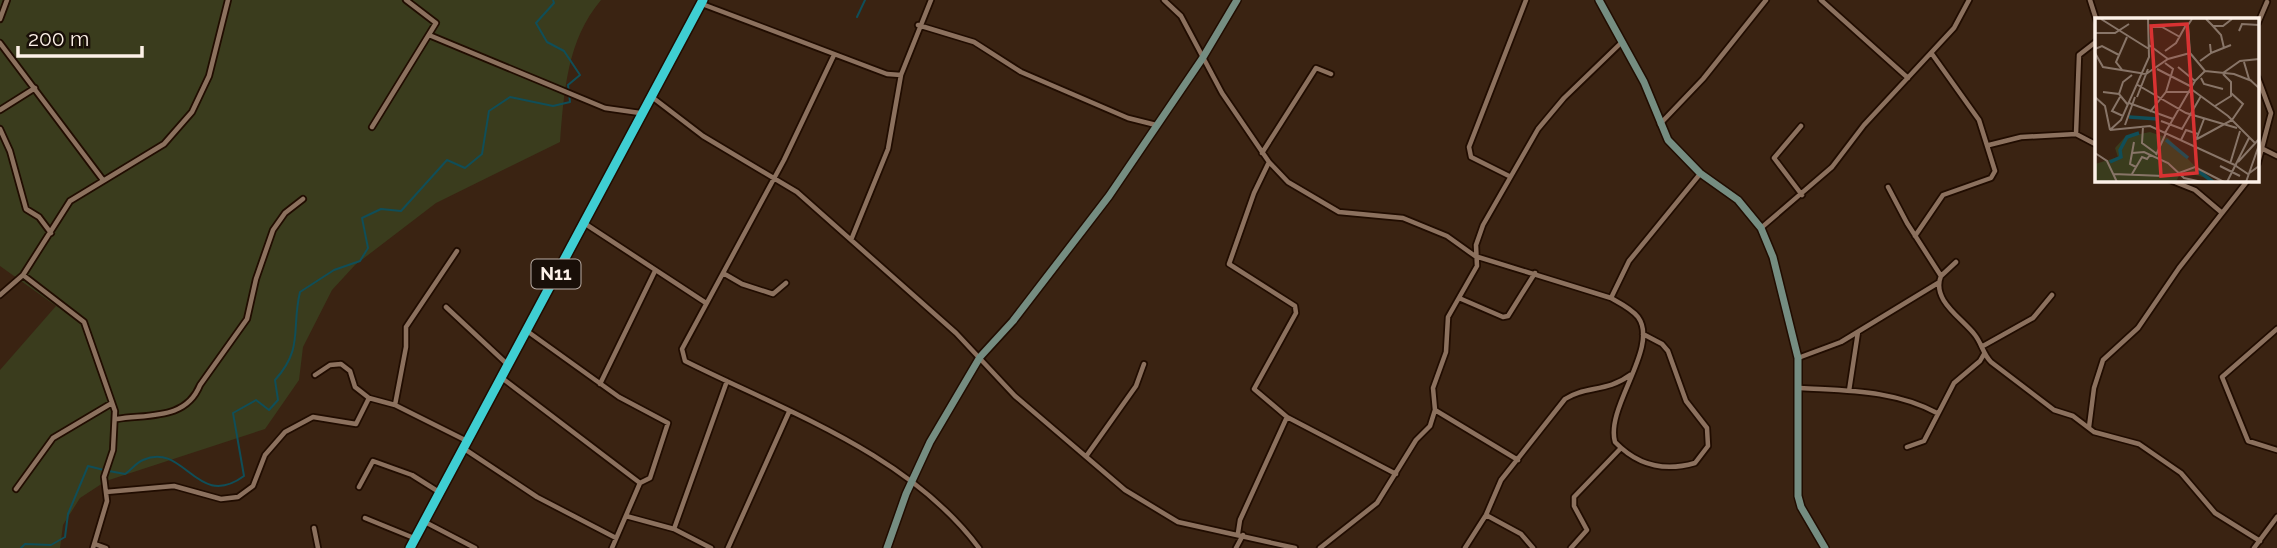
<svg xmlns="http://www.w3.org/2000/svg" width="2277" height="548" font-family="Raleway,sans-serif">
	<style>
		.green { fill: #3a3c1d }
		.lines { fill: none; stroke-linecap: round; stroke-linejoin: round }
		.stream { stroke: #104e58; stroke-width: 2 }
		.street-casing { stroke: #200c00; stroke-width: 8 }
		.secondary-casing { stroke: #200c00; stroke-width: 10 }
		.highway-casing { stroke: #200c00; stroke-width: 12 }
		.street { stroke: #8c715e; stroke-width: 4.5 }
		.secondary { stroke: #758d81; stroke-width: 7 }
		.highway { stroke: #3fced2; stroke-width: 9 }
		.labels { text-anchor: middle; stroke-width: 7; stroke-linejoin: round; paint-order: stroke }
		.shield { fill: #190f08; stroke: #b9ada5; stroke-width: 2 }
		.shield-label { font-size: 18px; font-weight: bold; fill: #fdf1e8 }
		.inset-river { fill: none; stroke: #104e58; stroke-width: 3.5 }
		.inset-road { fill: none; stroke: #887568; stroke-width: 2 }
		.view { fill: #d83232; fill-opacity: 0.15; stroke: #d83232; stroke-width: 3.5 }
		.inset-edge { fill: none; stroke: #fdf1e8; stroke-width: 3.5 }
	</style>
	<rect width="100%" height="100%" fill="#3a2312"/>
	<path class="green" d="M0,0H601C567,40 564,92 560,142L436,203L355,265L332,290L303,347L299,380L265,429L106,481L80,498L63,525L60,548H0V370L56,306L0,266Z"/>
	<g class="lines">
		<path class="stream" d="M857,17L865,0
			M109,471L125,474C131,470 137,462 143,460C185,441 196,511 244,476L233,413L256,400L269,410L278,400L275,380C304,348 291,329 300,292L334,270L360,261L368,248L362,218L381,209L401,211L447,160L465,168L482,154L489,111L510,97L553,106L570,102L568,85L580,75L564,51L547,42L536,23L554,3L553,0
			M21,548L25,544L51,545L65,537L68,514L88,466L104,470"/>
		<defs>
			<path id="street" d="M1164,0L1181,16L1222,93L1269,162L1254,193L1229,264L1295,306L1296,313L1254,389L1287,417L1240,520L1238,533
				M1821,0L1908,78
				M2090,0L2097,22
				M702,4L887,74L901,75
				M0,19L7,0
				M2258,23L2267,2
				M918,25L974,42L1021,72L1128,118L1156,125
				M429,35L605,108L640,113
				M0,43L103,180
				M834,55L784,160L682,349L685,361C787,412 909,454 979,548
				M2258,78L2271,113L2258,163
				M652,97L703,136L797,192L956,333L1015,396L1125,490L1178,522L1295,548
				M0,110L35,88
				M1660,124L1703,79L1766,0
				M1801,126L1774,158L1802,195
				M372,127L436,23L406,0
				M0,129L10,151L26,209L39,217L51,233
				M2076,134L2079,55L2097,41
				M1989,145L2021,137L2076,134L2097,145
				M2263,149L2277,156
				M1262,153L1316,68L1331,74
				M1269,162L1288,182L1339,212L1403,218L1447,236L1475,256L1611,298L1629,261L1700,174
				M1509,176L1471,157L1469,147L1526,0
				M2170,180L2195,190L2221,212
				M1888,187L1907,223L1941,276C1931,300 1962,318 1975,335C1982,344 1983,354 1991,362L2054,410L2073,416L2094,432L2139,444L2181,473L2215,513L2260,541
				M584,223L706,303
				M1761,228L1832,167L1864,125L1954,28L1969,0
				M1915,236L1943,195L1991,178L1995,171L1979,120L1932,54
				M851,240L888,149L901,75L931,0
				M457,251L406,327V347L395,405L467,441
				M723,273L742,284L773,294L786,283
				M23,275L84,322L115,411L113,450L104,477L107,501L93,548
				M1941,276L1956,262
				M0,295L23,275L70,201L164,144L192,112L209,76L228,0
				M1459,298L1503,317L1508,316L1535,273
				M1611,298C1620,303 1632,309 1638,317C1660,347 1605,407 1615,442C1638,466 1664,472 1695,463L1708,446L1707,428L1686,401L1668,351L1662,344L1643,334
				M446,307L507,364
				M2277,329L2222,377L2248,441L2277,450
				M527,331L619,397L668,423L650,478L640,483L612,548
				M1983,346L2033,318L2052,295
				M1798,358L1841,342L1938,283
				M315,375L330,365L341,364L350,371L355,387L369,398
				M502,378L640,483
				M600,384L655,271
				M1800,388C1848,391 1894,390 1937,413
				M1849,391L1858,332
				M1435,410L1518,460
				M1287,417L1396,474
				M117,419C149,414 186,420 200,385L247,319L256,279L273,230L285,213L303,199
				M2089,427L2094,388L2103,360L2138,328L2179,268L2248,180
				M1907,447L1924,441L1954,383L1980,361L1984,354
				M463,448L537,497L616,538
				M1087,455L1136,386L1144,364
				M359,487L373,461L412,475L439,492
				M16,489L53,438L112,403
				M106,492L174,486L221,499L238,497L253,486L265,455L285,432L313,417L356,424L369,398L395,405
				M1486,515L1521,534L1533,548
				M626,516L674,529L711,548
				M365,518L414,538
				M425,522L475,548
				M314,528L318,548
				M674,529L727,381
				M95,544L106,548
				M728,548L789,412
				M1236,548L1243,535
				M1320,548L1377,503L1416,440L1430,426L1435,410L1433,388L1446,352L1448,317L1477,266L1476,245L1483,225L1538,129L1564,98L1622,42
				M1465,548L1486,515L1501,480L1565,399C1584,386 1608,392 1630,375
				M1571,548L1587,530L1574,506V497L1621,448
				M2254,548L2277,517"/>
			<path id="secondary" d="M1599,0L1644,82L1668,140L1700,173L1738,200L1761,228L1773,257L1798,358V496L1801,507L1825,548
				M887,548L906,494L930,442L980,357L1013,321L1109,196L1202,59L1237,0"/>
			<path id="highway" d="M410,548L703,0"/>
		</defs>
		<use href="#street" class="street-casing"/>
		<use href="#secondary" class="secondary-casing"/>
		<use href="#highway" class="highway-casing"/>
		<use href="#street" class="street"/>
		<use href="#secondary" class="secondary"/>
		<use href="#highway" class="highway"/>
	</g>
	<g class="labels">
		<rect class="shield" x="531.5" y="259.5" width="49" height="29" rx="5"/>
		<g class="shield-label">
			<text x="556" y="280">N11</text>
		</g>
	</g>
	<g transform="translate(2095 18)">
		<rect width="164" height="164" fill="#3a2312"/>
		<path d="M55,114L73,120L111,160L86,153L81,164H0V146L23,139L20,130L30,119Z" fill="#3a3c1d"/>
		<path class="inset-river" d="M34,99L63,101M71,122L93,140M15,144L26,139L25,132L32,119L44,115M101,151L118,164"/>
		<path class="inset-road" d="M6,1L54,31M97,1L93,7L95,35L110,53M111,1L118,8H128L137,1M117,7L126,17L129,30M56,9H67L85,19M144,13L147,6L164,7M0,15H20L34,6M54,27L73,41M0,31L7,28L24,37M70,33L81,25L91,7M0,35L8,49L51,56L73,41L95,35M116,35L136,27M105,43L116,35L115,26M149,44L154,61L164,70M70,45L78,51L71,74M83,49L100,63L110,53M62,51L97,69M28,53L21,44L32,19M110,53L139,56L157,63M128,55L145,43L164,41M106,60L109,66L128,71M41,66L91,95L142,110M96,71L133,98L160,125M8,74L24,76L33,87M24,76L28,64L37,57M0,79L10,88L15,112M25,79L17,93L28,98M42,79L53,51M34,85L78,101M120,88L136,78V64L128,56M55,94L71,74H96M66,103L87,111L106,78M30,107L40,79M48,109L47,125L62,136M16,111L26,102L54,39L53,1M15,112L55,108L142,148M70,115L100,63M102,121L137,102L148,86L136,75M86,122L91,112L103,116M101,122L109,101M39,124L35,146L41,149M0,135L12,143L22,164M37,135L49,134L73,145L89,160L107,164M61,137L71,115M143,144L164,121M135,146L145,113M138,146L153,156L164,148M125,148L145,158M84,155L100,149L129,164M18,156L69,158M37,156L47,139L52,141L55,137M132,164L154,120M151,164L164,127"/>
		<path class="view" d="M92,6L102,155L66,158L56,8Z"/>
		<rect width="164" height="164" class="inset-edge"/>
	</g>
	<path d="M18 46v10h124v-10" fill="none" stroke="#fdf1e8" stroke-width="3.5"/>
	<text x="28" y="46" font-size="21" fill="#fdf1e8" stroke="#190f08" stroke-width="5" paint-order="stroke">200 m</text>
</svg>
